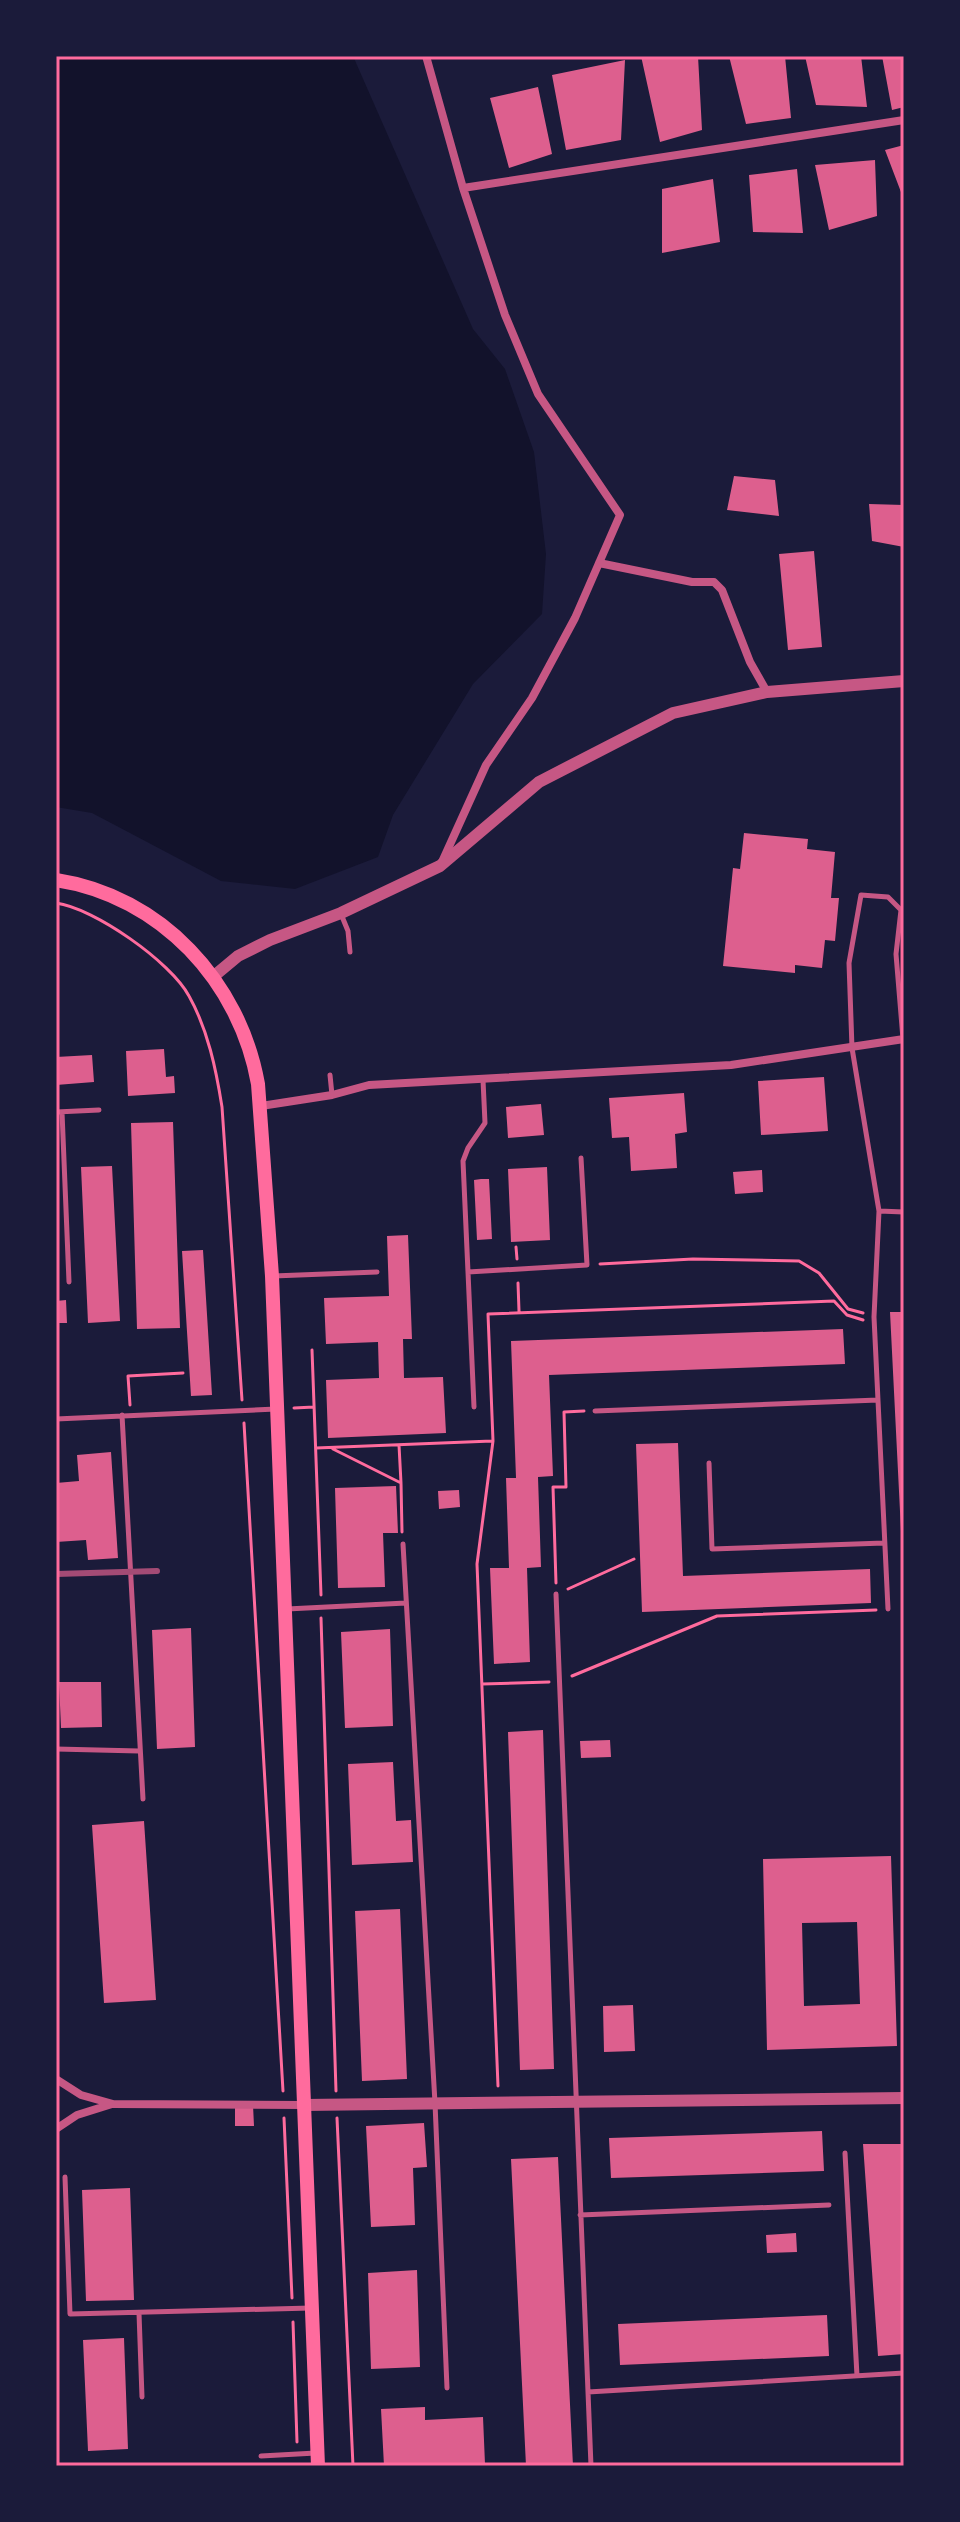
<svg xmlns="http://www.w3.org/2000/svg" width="960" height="2522" font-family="Lato,sans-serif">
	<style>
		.water { fill: #12122b }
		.building { fill: #dd5f8e; fill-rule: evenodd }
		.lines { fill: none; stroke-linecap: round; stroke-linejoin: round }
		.path { stroke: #ff6b9d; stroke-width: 3 }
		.service { stroke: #c65784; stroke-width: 5 }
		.minor { stroke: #c65784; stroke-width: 8 }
		.tertiary { stroke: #c65784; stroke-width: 12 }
		.primary { stroke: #ff6b9d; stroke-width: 14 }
		.rail { stroke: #a44b75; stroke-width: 6 }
		.neatline { fill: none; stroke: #ff6b9d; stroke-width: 3 }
	</style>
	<rect width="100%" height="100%" fill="#1b1b3a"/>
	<path class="water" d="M56,56H353L473,329L505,369L534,452L546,554L542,614L473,684L393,815L378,857L295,889L221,881L92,813L56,807Z"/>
	<path class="building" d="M641,56H698L702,130L660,142Z
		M729,56H785L791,118L746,124Z
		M805,56H861L867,107L816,105Z
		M882,56H904V107L892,110Z
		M625,60L621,140L566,150L552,75Z
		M538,87L552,154L509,168L490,98Z
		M904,145V200L885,150Z
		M875,160L877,216L829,230L815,165Z
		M797,169L803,233L753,232L749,175Z
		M713,179L720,242L662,253V189Z
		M734,476L775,480L779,516L727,510Z
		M869,504L904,505V547L872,541Z
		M814,551L822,647L788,650L779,554Z
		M744,833L808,839L807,849L835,852L831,898H839L835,941L825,940L822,968L795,965V973L723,966L733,868L740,869Z
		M164,1049L166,1077L174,1076L175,1093L128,1096L126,1051Z
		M92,1055L94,1082L56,1085V1057Z
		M824,1077L828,1131L761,1135L758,1081Z
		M684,1093L687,1132L675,1134L677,1168L631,1171L629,1137L612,1138L609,1098Z
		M541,1104L544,1135L508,1138L506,1107Z
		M173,1122L180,1328L137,1329L131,1123Z
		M112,1166L120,1321L88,1323L81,1167Z
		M547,1167L550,1240L511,1242L508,1169Z
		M762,1170L763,1192L735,1194L733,1172Z
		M481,1179H489L492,1239L477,1240L474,1180Z
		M408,1235L412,1339H403L404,1378L443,1377L446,1433L328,1438L326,1380L379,1378L378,1342L326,1344L324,1298L389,1296L387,1236Z
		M203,1250L212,1395L191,1396L182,1251Z
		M66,1300L67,1323H56V1301Z
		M890,1312H904V1551H902Z
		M843,1329L845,1364L549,1375L553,1476L538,1477L541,1567L527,1568L530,1662L494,1664L490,1568H509L506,1478H516L511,1341Z
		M678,1443L683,1576L870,1569L871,1603L642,1612L636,1444Z
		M111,1452L118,1558L88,1560L86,1540L56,1542V1483L79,1481L77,1455Z
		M396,1486L398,1533H383L385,1587L338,1588L335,1488Z
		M459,1490L460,1507L439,1509L438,1491Z
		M191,1628L195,1747L157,1749L152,1630Z
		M390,1629L393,1726L345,1728L341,1632Z
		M59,1682H101L102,1727L61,1728Z
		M543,1730L554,2069L520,2070L508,1732Z
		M610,1740L611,1757L581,1758L580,1741Z
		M393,1762L396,1821L411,1820L413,1862L352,1865L348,1764Z
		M144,1821L156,2000L104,2003L92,1825Z
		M891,1856L897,2046L767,2050L763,1859ZM857,1922L860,2004L804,2006L802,1923Z
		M400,1909L407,2079L362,2081L355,1911Z
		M633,2005L635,2051L604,2052L603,2006Z
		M253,2105L254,2126H235V2106Z
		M424,2123L427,2167L413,2168L415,2225L371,2227L366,2126Z
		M822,2131L824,2171L611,2178L609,2138Z
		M863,2144H901L904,2187V2354L878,2356Z
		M558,2157L573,2466H526L511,2159Z
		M130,2188L134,2300L86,2301L82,2190Z
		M796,2233L797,2252L767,2253L766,2235Z
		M417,2270L420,2367L371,2369L368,2273Z
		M827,2315L829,2356L620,2365L618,2324Z
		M124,2338L128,2449L88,2451L83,2340Z
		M425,2407V2420L483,2417L485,2464L384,2466L381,2409Z"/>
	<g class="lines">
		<path class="path" d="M56,903C94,908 171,962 189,996C208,1030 216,1069 222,1107L242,1400
			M516,1247L517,1259
			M600,1264L693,1259L799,1261L819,1273L848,1309L863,1313
			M518,1283L519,1311
			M312,1350L321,1595
			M130,1405L128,1376L183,1373
			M294,1408L314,1407
			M244,1423L283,2091
			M399,1445L401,1483
			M316,1448L492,1441
			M333,1449L401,1483L402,1532
			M556,1583L553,1487H566L564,1412L584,1411
			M568,1589L634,1559
			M321,1618L336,2091
			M572,1676L717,1616L876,1610
			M482,1684L549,1682
			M498,2086L477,1564L493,1441L488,1314L834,1301L847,1315L863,1320
			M284,2118L292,2298
			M337,2118L353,2466
			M293,2322L297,2442"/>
		<path class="service" d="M341,914L348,931L350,952
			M330,1075L332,1095
			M483,1080L485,1123L468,1148L463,1161L468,1272L587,1265L581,1158
			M56,1112L99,1110
			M62,1112L69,1282
			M879,1211L904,1212
			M468,1272L474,1407
			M273,1276L377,1272
			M595,1411L878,1400
			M122,1415L143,1799
			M56,1419L276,1409
			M709,1463L712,1549L884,1543
			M403,1544L435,2103L447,2388
			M556,1594L588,2392L904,2373
			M287,1609L406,1603
			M888,1609L874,1317L879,1211L852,1048L849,963L861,895L888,897L901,910L896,954L903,1039
			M56,1749L139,1751
			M845,2153L857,2376
			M65,2177L70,2314L311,2308
			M580,2215L829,2205
			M139,2313L142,2397
			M588,2392L591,2466
			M261,2456L316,2453"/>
		<path class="minor" d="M426,56L463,188L505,315L538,394L620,515L575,618L532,698L486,765L442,862
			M463,188L904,120
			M599,563L692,582H714L722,590L750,662L767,692
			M261,1106L332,1095L369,1085L731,1065L904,1039
			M56,2079L81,2095L113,2104L304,2105
			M56,2129L77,2115L112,2104"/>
		<path class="tertiary" d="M214,976L238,956L270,940L341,913L440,866L539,782L673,713L767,692L904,681
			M304,2105L904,2098"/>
		<path class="primary" d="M56,880C161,896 240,982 258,1084L272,1276L318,2466"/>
		<path class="rail" d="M56,1574L157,1571"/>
	</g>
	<rect width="960" height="2522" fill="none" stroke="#1b1b3a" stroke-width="116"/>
	<rect x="58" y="58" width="844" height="2406" class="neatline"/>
</svg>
